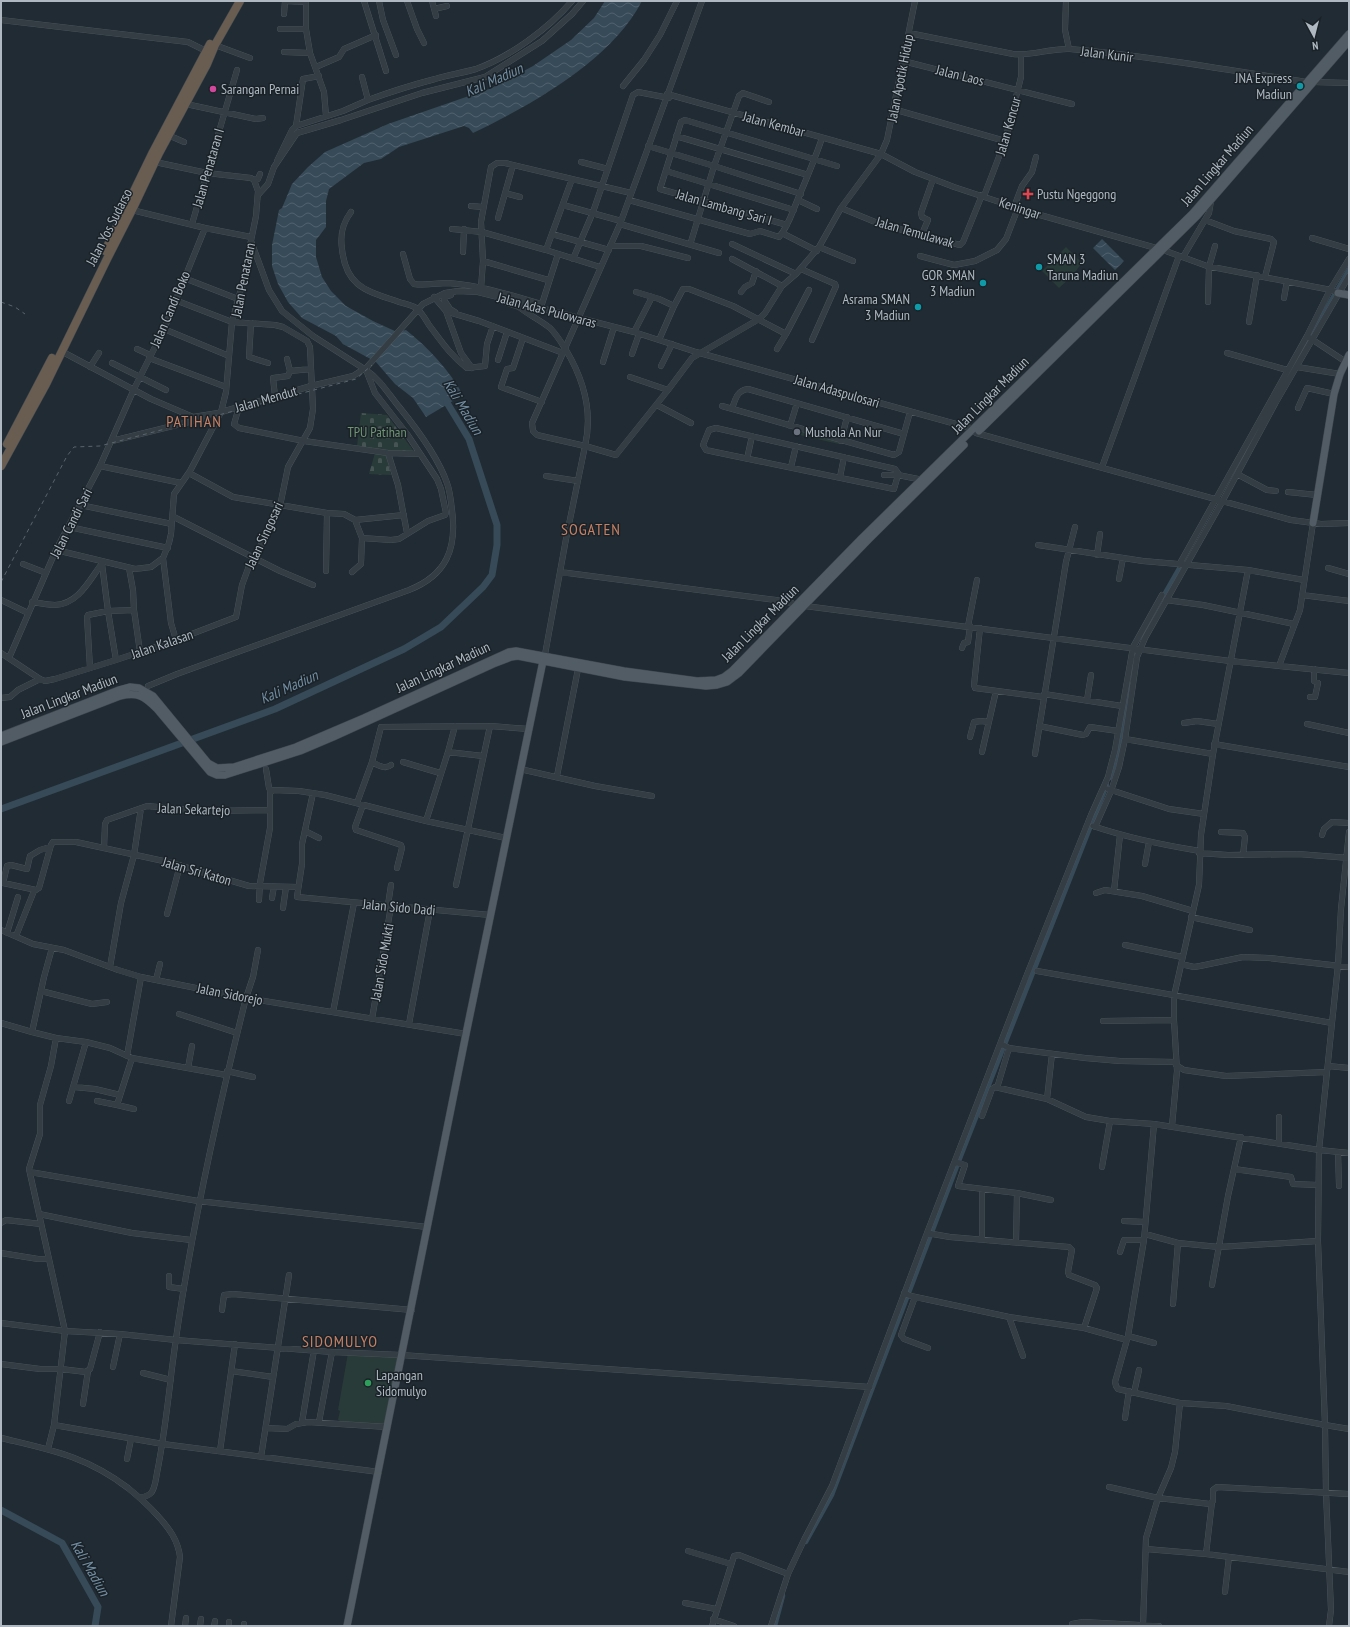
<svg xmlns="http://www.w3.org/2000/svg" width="1350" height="1627" font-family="'PT Sans Narrow',sans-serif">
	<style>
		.cemetery { fill: url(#cemetery-stones) }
		.green { fill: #293b39 }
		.water { fill: url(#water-waves) }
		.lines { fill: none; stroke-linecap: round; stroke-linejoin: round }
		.canal { stroke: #374a58; stroke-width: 4.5 }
		.river { stroke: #374a58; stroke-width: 7 }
		.minor-casing { stroke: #525b62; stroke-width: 6 }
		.major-casing { stroke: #3e464e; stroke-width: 8 }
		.highway-casing { stroke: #3f484e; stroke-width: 9 }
		.minor { stroke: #343d44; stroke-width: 5.5 }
		.major { stroke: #525c64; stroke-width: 7 }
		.highway { stroke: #695d52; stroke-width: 8 }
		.rail { stroke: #59646d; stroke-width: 1; stroke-dasharray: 4 4; stroke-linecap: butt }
		.culture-dot { fill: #0f9aa8; stroke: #1a2228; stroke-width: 1.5 }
		.hotel-dot { fill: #d1479c; stroke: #1a2228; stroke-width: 1.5 }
		.health-dot { fill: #e0444e; stroke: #1a2228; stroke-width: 1.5 }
		.worship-dot { fill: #6b7280; stroke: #1a2228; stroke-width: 1.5 }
		.leisure-dot { fill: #2e9e5b; stroke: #1a2228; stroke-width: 1.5 }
		.labels { text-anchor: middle; stroke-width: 3; stroke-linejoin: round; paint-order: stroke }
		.street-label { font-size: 14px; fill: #afb8c1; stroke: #1a2228 }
		.poi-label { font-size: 14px; fill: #afb8c1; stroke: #1a2228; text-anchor: start }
		.park-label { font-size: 14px; fill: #709474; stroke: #1a2228 }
		.water-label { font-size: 15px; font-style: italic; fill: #728da1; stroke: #1a2228 }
		.quarter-label { font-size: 16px; letter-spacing: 1px; fill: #c58165; stroke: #1a2228 }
	</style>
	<defs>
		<pattern id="cemetery-stones" width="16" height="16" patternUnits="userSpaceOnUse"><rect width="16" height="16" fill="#293b39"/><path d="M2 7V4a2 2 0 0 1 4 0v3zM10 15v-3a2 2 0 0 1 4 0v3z" fill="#465554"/></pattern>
		<pattern id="water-waves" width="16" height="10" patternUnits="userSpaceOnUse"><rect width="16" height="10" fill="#374a58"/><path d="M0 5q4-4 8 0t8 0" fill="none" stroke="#51626e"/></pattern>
	</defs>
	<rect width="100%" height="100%" fill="#212b33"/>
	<path class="cemetery" d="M361,413L387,415L415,453H395L357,447Z
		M375,453L386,455L391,475L369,474Z"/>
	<path class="green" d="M1066,247L1082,263L1072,276L1059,288L1042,271Z
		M801,430L840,441L839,444L800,435Z
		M348,1353L398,1356L384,1426L339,1423L340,1421L338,1420L340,1411L338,1410Z"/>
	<path class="water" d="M605,1H642C611,61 531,105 473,133L469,128L464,126L399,147L381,159L364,163L329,189L326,201V227L316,240V257L322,277L331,291L346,306L373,321L397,332L406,330C429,348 449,370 463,395L426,417L413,398L395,384L376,362L343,344L336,336L302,318L288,302L278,284L272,266V245L279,210L282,208L292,184L308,167L325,152L388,124L492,88L533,66L571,40L594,18Z
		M1102,239L1124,261L1115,270L1093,248Z"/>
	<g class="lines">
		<path class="canal" d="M1300,354L1349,269
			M1162,598L1182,563
			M1110,778C1121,748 1125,716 1129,684
			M806,1542L832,1495L961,1156L1107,785
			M775,1626L783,1596"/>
		<path class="river" d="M1,809L275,709L404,649L441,627L483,587L492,575L497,545V525L469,439L443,396
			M1,1510L62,1543L98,1607L95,1626"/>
		<defs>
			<path id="minor" d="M285,1L306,2
				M306,1V29L310,53L324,92L326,116
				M364,1L386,71
				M379,1L383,20L396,55
				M407,1L417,29L424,43
				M432,1L436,16
				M1066,1L1065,30L1069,49
				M434,9L447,6
				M284,14L285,1
				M1,20L188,42L206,51
				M280,29H306
				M909,33L1013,54C1032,56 1051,48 1070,49C1149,56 1228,70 1306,82
				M215,45L250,58
				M284,52L310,53
				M903,61L1072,104
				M316,67L339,57L344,49L376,35
				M1313,82L1349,83
				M623,86L644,60L660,35L677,1
				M667,94L881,154L915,172L954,187L1033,213L1163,250L1207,266L1331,290L1338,293
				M368,100C390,92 412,85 435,79C448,75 462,73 476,69C510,57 549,28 572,1
				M186,104L256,119L263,118
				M893,109L1005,141
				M296,126L303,79L319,76
				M168,135L184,142
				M676,136L808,175
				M648,146L714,166L801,194
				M277,161L292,130L296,126L343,111L368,100L362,77
				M581,162L608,169
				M666,171L794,210
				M572,179L546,250L600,267
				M254,180L258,179L260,174
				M505,193L520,197
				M258,195L268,184L274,167L297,133L341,120L422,93L485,77L542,41L572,14L583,1
				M984,196L1005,141L1021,77V55
				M629,200L750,234L760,231L779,237C788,227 792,213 797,201C806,180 815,159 822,138
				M798,200L817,209
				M563,205L621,221
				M471,206L483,207
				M1014,207L1022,186L1032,172L1036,157
				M841,208L880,224L960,245L963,242L982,195
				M132,210L205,228L251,237
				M351,212C342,224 340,235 342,249C346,288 368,291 399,302C405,304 412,305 416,308C421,311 426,320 429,325C441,341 451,356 467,368L485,366L487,344L493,326
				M498,218L513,165
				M1205,220L1234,231L1271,239L1274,242L1265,277
				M192,224L237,70
				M620,224L719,253
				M787,225L660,189L681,122L685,120L837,166
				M452,229L482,232L546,250
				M782,233L817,251
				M552,234L609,250
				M922,234L928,220L922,217L921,213L933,179
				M1312,238L1349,249
				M251,241L269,290L282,311L313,336L366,370L375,393L407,434L437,479L441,489L446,513L445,515L428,521L399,539L391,540L362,538L355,520
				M732,244L796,274
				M690,245L714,166L739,96L743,93L769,102
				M610,246H641L688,258
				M819,247L853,261
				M463,252L464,229
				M403,254L410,279L414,284C425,286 437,283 448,283C479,285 511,295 541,304
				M920,256L954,265L975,261L997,250L1006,239L1018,208
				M1183,257L1209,213L1211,201L1209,199
				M573,259L593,212L633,95L638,92L669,98
				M732,259L782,286
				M483,261L548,280
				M801,269L835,284L836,286L812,340
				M184,278L238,299
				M481,288L483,261L481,222L491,167L497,163H505L631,193
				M636,292L659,299L674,306
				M741,292L745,287L752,283L756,271
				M451,295L444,297V300L450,309L455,312
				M434,297L446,311L452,313L479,321L563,353
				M1284,298L1287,281
				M499,300L519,307
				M1208,302L1209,267L1215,246
				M521,303L519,307C529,315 540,320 550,328C557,335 561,342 566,350C584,380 593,412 585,446L616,455L668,390L692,358L759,319L765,313L782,286L796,274L819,247L841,208L881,154L887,140L915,1
				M541,307L558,254
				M446,311L461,353L472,368
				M1249,322L1257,275
				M251,323L249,357L268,363
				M164,329L229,356
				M634,332L652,297
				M523,338L513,368L507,369L501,387L542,402
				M1310,338L1346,362
				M659,340L674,306L683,289H689L733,306L786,334L809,290
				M137,349L150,355
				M777,349L786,334
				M61,351L151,399L193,417L218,413L311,386L353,376L367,367L423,304L445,293L458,291L478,292L634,332L696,352L974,429
				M1227,353L1287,370
				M632,354L639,334
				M149,358L226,387
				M287,359L290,371L311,369
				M498,360L507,332
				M603,362L614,327
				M112,363L166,390
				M661,366L672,344
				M90,367L99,353
				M1297,367L1340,374
				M630,377L668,390
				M275,396L273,378L288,376L290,371
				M657,405L691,423
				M722,406L894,455L899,452L910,412
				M239,407L234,424L239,428L304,441L388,453L420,454
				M1298,408L1307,388L1334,394
				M732,409C735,400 737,390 748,389L904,434
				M790,426L797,403
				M976,433L1291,520L1321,524L1349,523
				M112,441L205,418
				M841,441L847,417
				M388,453L398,485L407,533
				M747,459L752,436
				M100,466L181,483
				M791,467L796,446
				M1102,467L1179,256
				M189,473L233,497L327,513L344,514L355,520
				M1237,474L1267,490L1276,491
				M884,475H898V473L895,469L716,428L709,430L703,445L706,450L715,452L894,489L898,475L923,480
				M546,476L578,481
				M840,477L844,457
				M1288,492L1317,495
				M80,505L172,524
				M172,516L280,571L313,585
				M355,520L404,515
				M69,527L168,548
				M1038,545L1143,561L1248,570L1304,580
				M56,550L135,569L151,567L163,558L169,543L171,534L174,494L190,471L221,412L226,392L232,322L242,285L256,216L258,191L254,180L251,178L207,173L155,162
				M1097,555L1100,534
				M163,558L171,623L176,640
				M23,564L46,573
				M102,564L108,611L134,610L140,652
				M1179,565L1307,336L1330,290L1349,259
				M129,568L133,590L134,610
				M1328,568L1349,574
				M326,571L327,513
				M352,572L361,564L362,538
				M560,572L776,600L792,603L796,607
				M1119,579L1123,558
				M1302,595L1349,601
				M1,600L28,613
				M1166,600L1203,605L1294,624
				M32,602C40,603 47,605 55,605C79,604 90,579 103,562
				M805,606L1230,661L1279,666L1300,610L1313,523
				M968,626L977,580
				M980,628L974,685L975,688L1043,697
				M962,648L964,643L968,642L970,626
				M1,653L40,679L45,681L55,679L116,660L176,640L236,617L242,585L249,566L271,527L280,506L288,467L310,428L313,409L310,347L307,341L283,327L275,325L232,322L175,300
				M9,658L56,550L100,466L134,389L164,329L205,228
				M544,660L566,539L585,446L537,435L533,431L532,423L620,224L702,1
				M1279,666L1349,673
				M90,668L87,617L88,615L108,611L116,660
				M148,686L177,674L409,590C447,575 457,548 452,510C451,501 450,491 447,483C438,457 417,429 400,408C389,395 381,380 366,370
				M1044,694L1122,706
				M1310,697H1315L1318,683L1314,681V669
				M1,698L10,697L18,690L40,679
				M1087,700L1091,675
				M1184,723L1197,721L1218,724
				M1307,724L1349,733
				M1039,726L1083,735L1086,734L1090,727L1118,731
				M381,727L490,726L529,729
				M970,737L974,722L981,721L989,722
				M1125,739L1213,754
				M1214,744L1349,767
				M448,752L483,756
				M982,752L996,691
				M1035,754L1066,562L1075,527
				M372,762C378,765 385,770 391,765
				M403,762L440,773
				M266,769L269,788L271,792
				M520,769L595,786L652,796
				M557,776L578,669
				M1108,789L1169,809L1204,814
				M313,793L302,844V864L297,897L490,915
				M357,803L372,762L381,727
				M363,805L355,827L356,830L401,845L402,848L397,868
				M426,821L448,752L455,726
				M1093,826C1128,838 1163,845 1200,851
				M1095,827L1111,791L1119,767L1125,739L1137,657L1145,638L1222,502L1276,402L1349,276
				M305,831L319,838
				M1221,832L1243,833L1245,837L1243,855
				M1349,832L1341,909L1338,965L1332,1023L1319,1150L1318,1241L1325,1425L1349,1429
				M1322,835L1324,829L1332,822L1349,823
				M104,848L105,824L107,820L147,806L202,811L270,810
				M1199,853L1228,855L1298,854L1349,858
				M1145,864L1149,842
				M456,885L490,726
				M36,890L3,883L7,866L11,865L27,869L30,856L40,850L50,847
				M1114,891L1120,835
				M1096,893L1105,890L1142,896L1193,911
				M272,898L274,886
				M259,900L260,883L270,828V793L273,790L299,791L325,795L426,821L506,838
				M388,905L391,885
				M283,908L286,887
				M167,914L180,865
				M1191,917L1250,930
				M1,930L33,944L64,950L118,970L141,977L246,998L466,1034
				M7,933L18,897
				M16,936L34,891L39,888L51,845L53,842H76L168,862L249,886L298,887
				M1125,945L1182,957
				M52,948L44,977L32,1032L56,1038L86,1042L110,1048L132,1058L226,1075
				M1181,964L1194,967L1200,966L1243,957L1269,958L1349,967
				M110,967L121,903L134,855L141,808
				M1037,971L1332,1023
				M156,980L160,964
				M41,991L92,1004L107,1002
				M333,1012L354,903
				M179,1014L237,1033
				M372,1019L391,906
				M1103,1021L1174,1020
				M1,1023L32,1032
				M409,1024L430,910
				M1001,1044L1009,1048L1085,1058L1120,1061L1176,1062
				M127,1056L141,977
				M132,1058L117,1105L134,1109
				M1176,1065L1184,1070L1226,1076L1327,1072
				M1328,1066L1349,1068
				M188,1068L192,1046
				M227,1071L253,1077
				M74,1087L95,1089L120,1095
				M997,1088L1009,1048
				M1047,1099L1052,1054
				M69,1101L86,1042
				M97,1101L117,1105
				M982,1116L992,1089L995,1087L1047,1099L1086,1117L1110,1121L1154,1124
				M1279,1117V1144
				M1172,1126L1177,1071L1174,1020V996L1199,885L1201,835L1213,754L1248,570
				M1338,1152L1339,1186
				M955,1162L965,1165L958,1186L1017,1193L1051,1200
				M1102,1167L1110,1121
				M1234,1169L1291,1177L1293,1184L1318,1185
				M30,1172L198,1201L427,1227
				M39,1214L132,1233L191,1240
				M1124,1221L1145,1222
				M1,1223L6,1220L41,1224
				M927,1233L950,1237L1069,1247L1072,1250L1068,1272L1069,1275L1095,1285L1097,1288L1084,1328
				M1145,1234L1178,1243L1219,1247L1318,1241
				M982,1239V1189
				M1016,1242L1017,1193
				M1120,1252L1124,1240H1144
				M1,1253L38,1259H48
				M169,1276V1287L184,1289
				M1212,1285L1228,1196L1241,1137
				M904,1293L911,1296L1009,1317L1084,1328L1127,1340
				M915,1297L901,1335L904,1339L928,1348
				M1173,1304L1178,1243
				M222,1310L224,1295L233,1294L412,1310
				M1009,1317L1023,1356
				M1,1323L65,1331L120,1334L176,1340L332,1352L401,1355L870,1387
				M1128,1336L1154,1343
				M1,1364L40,1369H61L86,1372L90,1369L100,1332
				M113,1367L120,1334
				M231,1371L273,1377
				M143,1373L171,1380
				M1134,1393L1139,1370
				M83,1404L88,1371
				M1125,1418L1129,1391
				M302,1422L314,1350
				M319,1422L332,1352
				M54,1425L163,1444L379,1472
				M266,1428L287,1429L296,1424L308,1422L387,1427
				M1,1438C51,1450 86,1456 128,1488C139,1497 148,1505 157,1515C169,1528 178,1540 180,1557L171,1626
				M48,1449L54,1425L65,1331L29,1169L40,1134V1105L51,1066L56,1038
				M220,1451L235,1344
				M261,1457L289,1275
				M127,1459L131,1439
				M1109,1487L1158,1498L1210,1504L1213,1501V1490L1217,1487L1349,1494
				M140,1498C144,1497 148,1496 151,1493C155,1489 156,1478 157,1473C164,1438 168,1403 172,1368C188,1243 215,1121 246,998L253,977L258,950
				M1146,1549L1206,1554L1349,1572
				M688,1551L731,1564
				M1206,1554L1212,1502
				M1225,1592L1229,1557
				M685,1603L716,1609
				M713,1619L734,1626
				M1072,1624L1083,1622L1159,1626
				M1143,1625L1146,1538L1158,1498L1171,1468L1175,1452L1180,1403
				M185,1626L186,1618
				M200,1626L201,1619
				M214,1626L215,1621
				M229,1626V1622
				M244,1626V1624
				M712,1626L734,1556L739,1555L788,1574
				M771,1626L788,1574L804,1540L832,1486L927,1233L1026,977L1091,815L1108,777L1115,750L1133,647L1162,595
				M1329,1626L1331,1610L1326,1493L1325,1425L1226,1406L1180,1403L1118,1389L1116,1386L1115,1382L1128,1336L1144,1240L1154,1124L1319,1150L1349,1153"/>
			<path id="major" d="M1338,293L1349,295
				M979,431L1197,216L1349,41
				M1313,523L1334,394L1340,374L1349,355
				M1,736L119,690L130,687L139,688L153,696L208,763L217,768L234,767L296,747L364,718L509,652L516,651L624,671L697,681L716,680L724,677L732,671L861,539L1193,213L1349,34
				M1,742L120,696C138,692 144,696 157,709L210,772L217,775H225L300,751L333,737L493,664L511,657L518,656L625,677L706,686L717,685L727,682L739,673L870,538L964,445
				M347,1626L466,1034L543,661"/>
			<path id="highway" d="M105,251L153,152L210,44
				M7,444L52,358
				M1,466L46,384L107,259L132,210L159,153L207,64L215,45L240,1"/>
		</defs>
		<use href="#minor" class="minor-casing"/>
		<use href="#major" class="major-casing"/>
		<use href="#highway" class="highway-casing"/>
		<use href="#minor" class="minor"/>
		<use href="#major" class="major"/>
		<use href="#highway" class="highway"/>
		<path class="rail" d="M1,302L15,307L25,314
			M1,582L67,456L74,447L100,446L356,379L372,365"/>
	</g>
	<g class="culture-dot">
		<circle cx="1300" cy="86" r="4"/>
		<circle cx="1039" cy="267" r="4"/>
		<circle cx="983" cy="283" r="4"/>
		<circle cx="918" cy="307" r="4"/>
	</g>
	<circle class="hotel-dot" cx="213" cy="89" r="4"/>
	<path class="health-dot" d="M1026 188h4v4h4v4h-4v4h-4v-4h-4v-4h4z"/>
	<circle class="worship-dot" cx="797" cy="432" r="4"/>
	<circle class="leisure-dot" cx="368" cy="1383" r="4"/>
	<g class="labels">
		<g class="street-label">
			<text transform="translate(1107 54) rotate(7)" y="5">Jalan Kunir</text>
			<text transform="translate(960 75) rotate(14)" y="5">Jalan Laos</text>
			<text transform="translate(900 78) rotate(-79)" y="5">Jalan Apotik Hidup</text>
			<text transform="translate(774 124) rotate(15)" y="5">Jalan Kembar</text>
			<text transform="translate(1008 126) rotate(-74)" y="5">Jalan Kencur</text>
			<text transform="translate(1217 165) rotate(-49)" y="5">Jalan Lingkar Madiun</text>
			<text transform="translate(208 168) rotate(-74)" y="5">Jalan Penataran I</text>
			<text transform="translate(724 207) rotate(16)" y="5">Jalan Lambang Sari I</text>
			<text transform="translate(1020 208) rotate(18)" y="5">Keningar</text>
			<text transform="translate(109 227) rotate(-63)" y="5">Jalan Yos Sudarso</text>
			<text transform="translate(915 232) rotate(16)" y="5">Jalan Temulawak</text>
			<text transform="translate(243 280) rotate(-79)" y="5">Jalan Penataran</text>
			<text transform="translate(170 309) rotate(-67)" y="5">Jalan Candi Boko</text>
			<text transform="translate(547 310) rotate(15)" y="5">Jalan Adas Pulowaras</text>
			<text transform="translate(837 391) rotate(16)" y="5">Jalan Adaspulosari</text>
			<text transform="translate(990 395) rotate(-45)" y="5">Jalan Lingkar Madiun</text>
			<text transform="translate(266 399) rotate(-16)" y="5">Jalan Mendut</text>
			<text transform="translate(71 523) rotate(-63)" y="5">Jalan Candi Sari</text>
			<text transform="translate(264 535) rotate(-65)" y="5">Jalan Singosari</text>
			<text transform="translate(760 623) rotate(-45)" y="5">Jalan Lingkar Madiun</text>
			<text transform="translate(162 644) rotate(-19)" y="5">Jalan Kalasan</text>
			<text transform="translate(443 667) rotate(-25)" y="5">Jalan Lingkar Madiun</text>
			<text transform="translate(69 696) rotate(-21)" y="5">Jalan Lingkar Madiun</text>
			<text transform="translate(194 809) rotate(2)" y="5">Jalan Sekartejo</text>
			<text transform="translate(197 871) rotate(16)" y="5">Jalan Sri Katon</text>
			<text transform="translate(399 907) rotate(5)" y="5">Jalan Sido Dadi</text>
			<text transform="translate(382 962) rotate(-80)" y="5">Jalan Sido Mukti</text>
			<text transform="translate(230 994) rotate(11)" y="5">Jalan Sidorejo</text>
		</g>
		<g class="poi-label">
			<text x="1292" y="83" text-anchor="end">JNA Express<tspan x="1292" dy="16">Madiun</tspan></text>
			<text x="221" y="94">Sarangan Pernai</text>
			<text x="1037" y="199">Pustu Ngeggong</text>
			<text x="1047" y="264">SMAN 3<tspan x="1047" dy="16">Taruna Madiun</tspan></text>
			<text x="975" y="280" text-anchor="end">GOR SMAN<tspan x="975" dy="16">3 Madiun</tspan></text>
			<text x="910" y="304" text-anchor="end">Asrama SMAN<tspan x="910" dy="16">3 Madiun</tspan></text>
			<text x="805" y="437">Mushola An Nur</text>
			<text x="376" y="1380">Lapangan<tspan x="376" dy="16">Sidomulyo</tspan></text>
		</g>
		<g class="park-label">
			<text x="377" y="437">TPU Patihan</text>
		</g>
		<g class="water-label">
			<text transform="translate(494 80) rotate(-24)" y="5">Kali Madiun</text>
			<text transform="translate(463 407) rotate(59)" y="5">Kali Madiun</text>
			<text transform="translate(289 687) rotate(-24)" y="5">Kali Madiun</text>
			<text transform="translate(90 1568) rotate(60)" y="5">Kali Madiun</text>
		</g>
		<g class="quarter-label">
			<text x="194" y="427">PATIHAN</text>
			<text x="591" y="535">SOGATEN</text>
			<text x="340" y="1347">SIDOMULYO</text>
		</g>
	</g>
	<rect width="1350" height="1627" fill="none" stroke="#afb8c1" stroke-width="4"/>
	<g transform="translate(1314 36) rotate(173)" stroke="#1a2228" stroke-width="3" paint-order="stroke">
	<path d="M0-3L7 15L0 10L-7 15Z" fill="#afb8c1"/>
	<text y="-6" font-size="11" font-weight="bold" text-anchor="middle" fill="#afb8c1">N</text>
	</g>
</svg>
